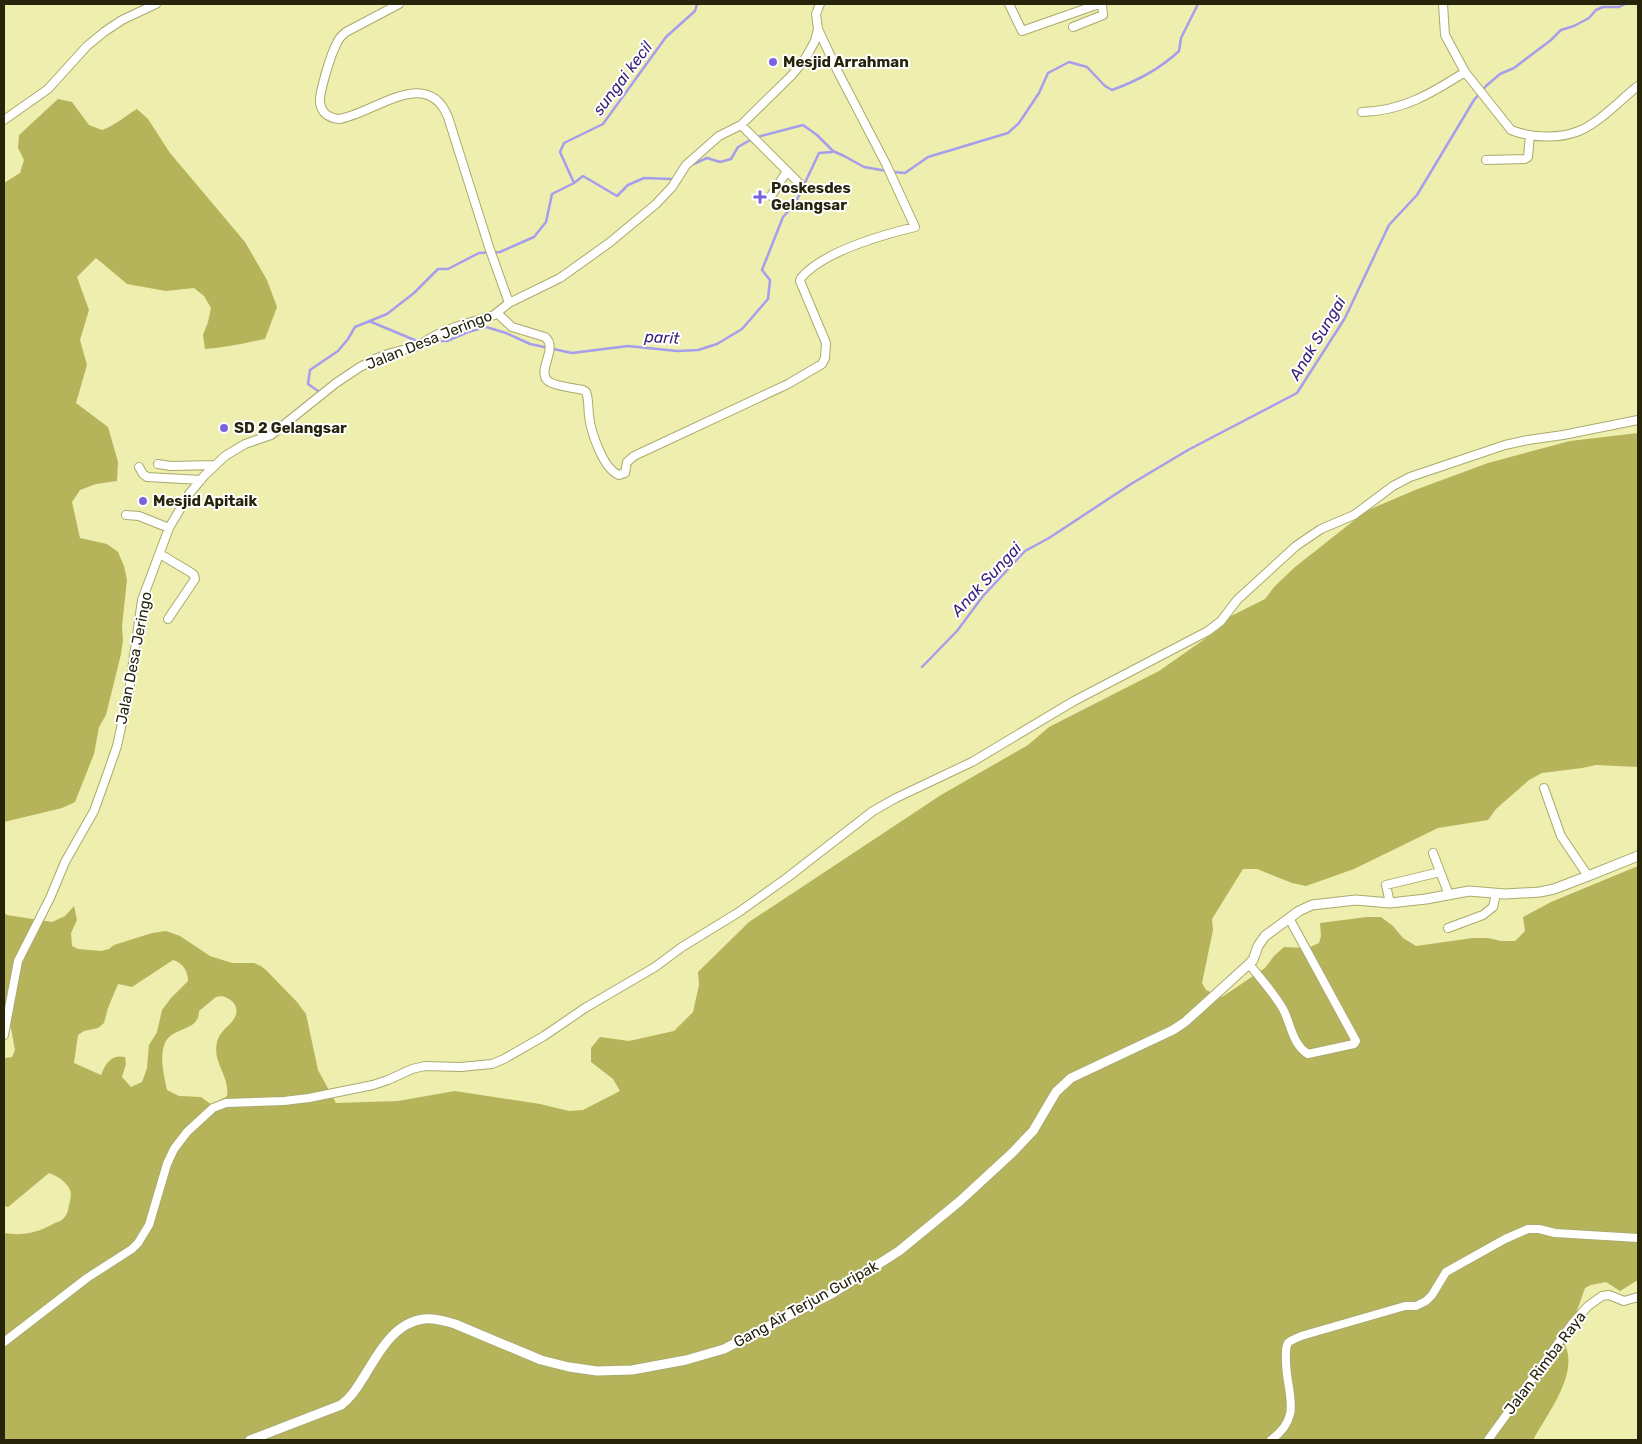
<svg xmlns="http://www.w3.org/2000/svg" width="1642" height="1444" font-family="Rubik,sans-serif">
	<style>
		.forest { fill: #b6b45b; fill-rule: evenodd }
		.lines { fill: none; stroke-linecap: round; stroke-linejoin: round }
		.stream { stroke: #a69eec; stroke-width: 2.5 }
		.minor-casing { stroke: #abaa6d; stroke-width: 10 }
		.tertiary-casing { stroke: #abaa6d; stroke-width: 11 }
		.minor { stroke: #fff; stroke-width: 8 }
		.tertiary { stroke: #fff; stroke-width: 9 }
		.poi-dot { fill: #7963de; stroke: #fff; stroke-width: 2 }
		.labels { text-anchor: middle; stroke-width: 4; stroke-linejoin: round; paint-order: stroke }
		.poi-label { font-size: 15px; font-weight: bold; fill: #26250c; stroke: #fff; text-anchor: start }
		.street-label { font-size: 15px; fill: #26250c; stroke: #fff }
		.water-label { font-size: 16px; font-style: italic; fill: #361f79; stroke: #fff }
	</style>
	<rect width="100%" height="100%" fill="#eeeeae"/>
	<path class="forest" d="M58,99L72,102L89,125L102,130C116,125 125,116 137,109L148,119L170,153L245,242L267,280L277,307L265,339C245,343 225,348 205,349L203,335L208,322L211,308L204,296L194,288L166,291L127,284L96,258L77,277L89,310L80,340L87,365L76,403L108,427L118,462L117,481L96,484L80,490L72,502L80,538L107,544L118,552L124,566L127,580L122,626L123,640L121,654L106,715L99,727L94,754L75,802L62,808L4,822V183L20,173L24,160L18,148L19,135Z
		M1638,433V767L1596,765L1582,768L1542,773L1529,780L1496,809L1488,820L1438,828L1354,869L1306,886L1292,883L1257,869H1243L1212,919L1213,930L1202,983L1206,990L1222,997L1265,968L1274,956L1284,947L1308,948L1319,943L1321,936L1320,923L1367,917H1381L1393,926L1403,938L1416,946L1473,938H1488L1501,941H1515L1525,931L1523,917L1551,902L1638,866V1280L1620,1291L1606,1282L1591,1285L1585,1288L1565,1345C1579,1374 1547,1414 1533,1440H4V1233C22,1236 37,1233 53,1224C56,1222 60,1222 63,1219C67,1215 68,1211 69,1205C70,1201 72,1194 70,1190C67,1182 56,1175 49,1173L8,1207L4,1206V1057L5,1058L12,1057L15,1050C12,1037 12,1023 4,1012V912L7,915L52,922L65,916L74,906L77,920L71,933L72,946L78,949L101,951L109,949L114,945L152,933L166,931L180,936L210,956L232,963H254L261,966L267,971L297,1002L306,1014L318,1070L336,1103L398,1101L455,1091L540,1104L569,1111L583,1110L620,1091L613,1079L591,1062V1048L600,1037L629,1041L674,1031L693,1012L699,985L698,972L749,922L941,795L1028,745L1049,727L1159,671L1219,629L1221,621L1265,599L1275,586L1295,567L1366,511L1415,490L1488,463L1570,441ZM173,960C183,963 188,971 188,981L171,998L162,1010L157,1032L149,1045L147,1068L142,1082L131,1087L122,1077L126,1064L125,1057C111,1054 106,1063 101,1075L74,1063L78,1035L84,1031L98,1028L104,1023L108,1008L118,984L132,987ZM222,996C228,998 232,1000 235,1005C242,1020 222,1027 218,1039C210,1062 230,1074 227,1096L212,1105L201,1097L179,1096L167,1090C164,1075 159,1057 165,1043C173,1026 199,1032 199,1011L216,997Z"/>
	<g class="lines">
		<path class="stream" d="M757,137L803,125L817,135L833,151L844,156L864,167L887,171
			M689,166L707,158L720,162L731,159L738,147L752,139
			M893,172L905,173L928,157L1008,133L1019,123L1039,93L1048,73L1069,62L1087,67L1105,86L1112,90C1137,81 1159,70 1179,51L1181,38L1198,4
			M574,183L560,152L564,143L603,124L666,37L695,11L697,4
			M369,321L417,341H421
			M431,341H447L468,332L486,327L506,333L530,344L572,353L628,346L677,351L698,350L717,344L742,329L768,299L770,280L762,270L783,217L795,204L819,153L832,152
			M321,393L308,384L310,370L338,351L348,339L355,327L387,314L414,293L438,269H448L479,253L500,252L534,237L546,222L552,194L574,183L583,176L617,196L628,185L644,178L673,179
			M922,667L957,631L983,596L1025,551L1049,538L1131,484L1188,450L1297,393L1345,318L1389,225L1417,195L1474,100L1486,86L1500,74L1514,68L1551,40L1561,30L1574,26L1589,18L1596,10L1603,7H1619L1625,4"/>
		<defs>
			<path id="minor" d="M399,4L346,32C341,36 338,39 336,45C331,54 319,93 320,102C321,113 329,118 339,119C373,114 427,65 448,117L489,247L509,303
				M1009,4L1022,31L1099,4
				M1443,4L1445,35L1465,72L1511,130C1531,138 1559,139 1579,131C1599,123 1620,100 1638,86
				M1073,27L1103,15L1102,4
				M1362,112C1403,111 1432,93 1465,72
				M4,120L48,89L87,46L104,32L122,20L156,4
				M741,125L806,190
				M1486,160L1525,159L1528,157L1530,135
				M771,196L787,171
				M497,313L512,327L545,337C559,348 536,371 548,381C554,386 574,388 583,390L586,392C589,399 588,408 589,416C591,432 603,469 619,475L625,473L627,462L634,456L788,384L822,364L825,358L826,343L800,281L801,278C823,252 882,235 915,227L886,164L838,72L818,29
				M158,464L171,466L214,465
				M139,467L143,474L147,477L201,480
				M126,515L139,516L169,528
				M160,554L190,572L194,575L195,579L168,619
				M1544,788L1561,836L1588,876
				M1433,853L1449,895
				M1390,903L1386,885L1440,872
				M1448,928L1483,915L1493,907L1496,894
				M1249,964C1261,979 1274,993 1283,1009C1291,1024 1292,1044 1308,1054L1354,1044L1356,1041L1289,918
				M4,1035L18,961L50,898L65,862L94,811L108,772L117,746L129,691L142,600L169,528L189,494L204,476L225,456L245,444L271,435L336,383L360,367L375,359L391,353L418,346L434,336L455,327L494,315L509,303L560,278L609,243L656,204L672,187L686,165L719,136L741,125L792,75L805,59L815,41L818,29L816,14L820,4
				M4,1342L87,1278L132,1249L138,1243L149,1225L167,1164L174,1149L187,1132L213,1108L226,1103L284,1101L309,1098L373,1085L388,1080L412,1069L425,1066L460,1067L492,1064L504,1059L544,1036L585,1008L655,967L682,947L739,912L788,877L873,811L896,798L972,762L1074,701L1208,631L1221,621L1237,600L1296,546L1321,529L1354,515L1393,486L1410,477L1505,445L1528,440L1563,435L1638,420
				M1271,1440C1305,1415 1285,1392 1286,1358C1286,1353 1285,1348 1288,1343C1291,1340 1297,1338 1301,1336L1405,1306H1416L1426,1301L1432,1295L1446,1272L1505,1239L1528,1229H1539L1555,1233L1638,1238
				M1488,1440L1572,1324L1588,1306L1602,1296L1609,1295L1624,1301L1638,1297"/>
			<path id="tertiary" d="M250,1440L341,1405C352,1397 358,1386 365,1375C379,1352 395,1322 424,1319C434,1318 445,1321 455,1324L541,1360L569,1367L597,1371L632,1370L686,1360L724,1349L833,1293L899,1251L960,1201L1012,1153L1033,1131L1056,1092L1071,1078L1173,1030L1185,1022L1249,964L1253,960L1258,946L1265,936L1299,911L1312,905L1356,900L1390,903L1426,899L1469,891L1505,894L1540,892L1554,889L1588,876L1638,856"/>
		</defs>
		<use href="#minor" class="minor-casing"/>
		<use href="#tertiary" class="tertiary-casing"/>
		<use href="#minor" class="minor"/>
		<use href="#tertiary" class="tertiary"/>
	</g>
	<g class="poi-dot">
		<circle cx="773" cy="62" r="5"/>
		<path d="M757.5 189.5h5v5h5v5h-5v5h-5v-5h-5v-5h5z"/>
		<circle cx="224" cy="428" r="5"/>
		<circle cx="143" cy="501" r="5"/>
	</g>
	<g class="labels">
		<g class="poi-label">
			<text x="783" y="67">Mesjid Arrahman</text>
			<text x="771" y="193">Poskesdes<tspan x="771" dy="17">Gelangsar</tspan></text>
			<text x="234" y="433">SD 2 Gelangsar</text>
			<text x="153" y="506">Mesjid Apitaik</text>
		</g>
		<g class="street-label">
			<text transform="translate(429 340) rotate(-22)" y="5">Jalan Desa Jeringo</text>
			<text transform="translate(134 658) rotate(-79)" y="5">Jalan Desa Jeringo</text>
			<text transform="translate(806 1304) rotate(-29)" y="5">Gang Air Terjun Guripak</text>
			<text transform="translate(1545 1363) rotate(-53)" y="5">Jalan Rimba Raya</text>
		</g>
		<g class="water-label">
			<text transform="translate(622 78) rotate(-53)" y="6">sungai kecil</text>
			<text transform="translate(662 337) rotate(3)" y="6">parit</text>
			<text transform="translate(1317 338) rotate(-59)" y="6">Anak Sungai</text>
			<text transform="translate(986 579) rotate(-47)" y="6">Anak Sungai</text>
		</g>
	</g>
	<rect width="1642" height="1444" fill="none" stroke="#26250c" stroke-width="10"/>
</svg>
